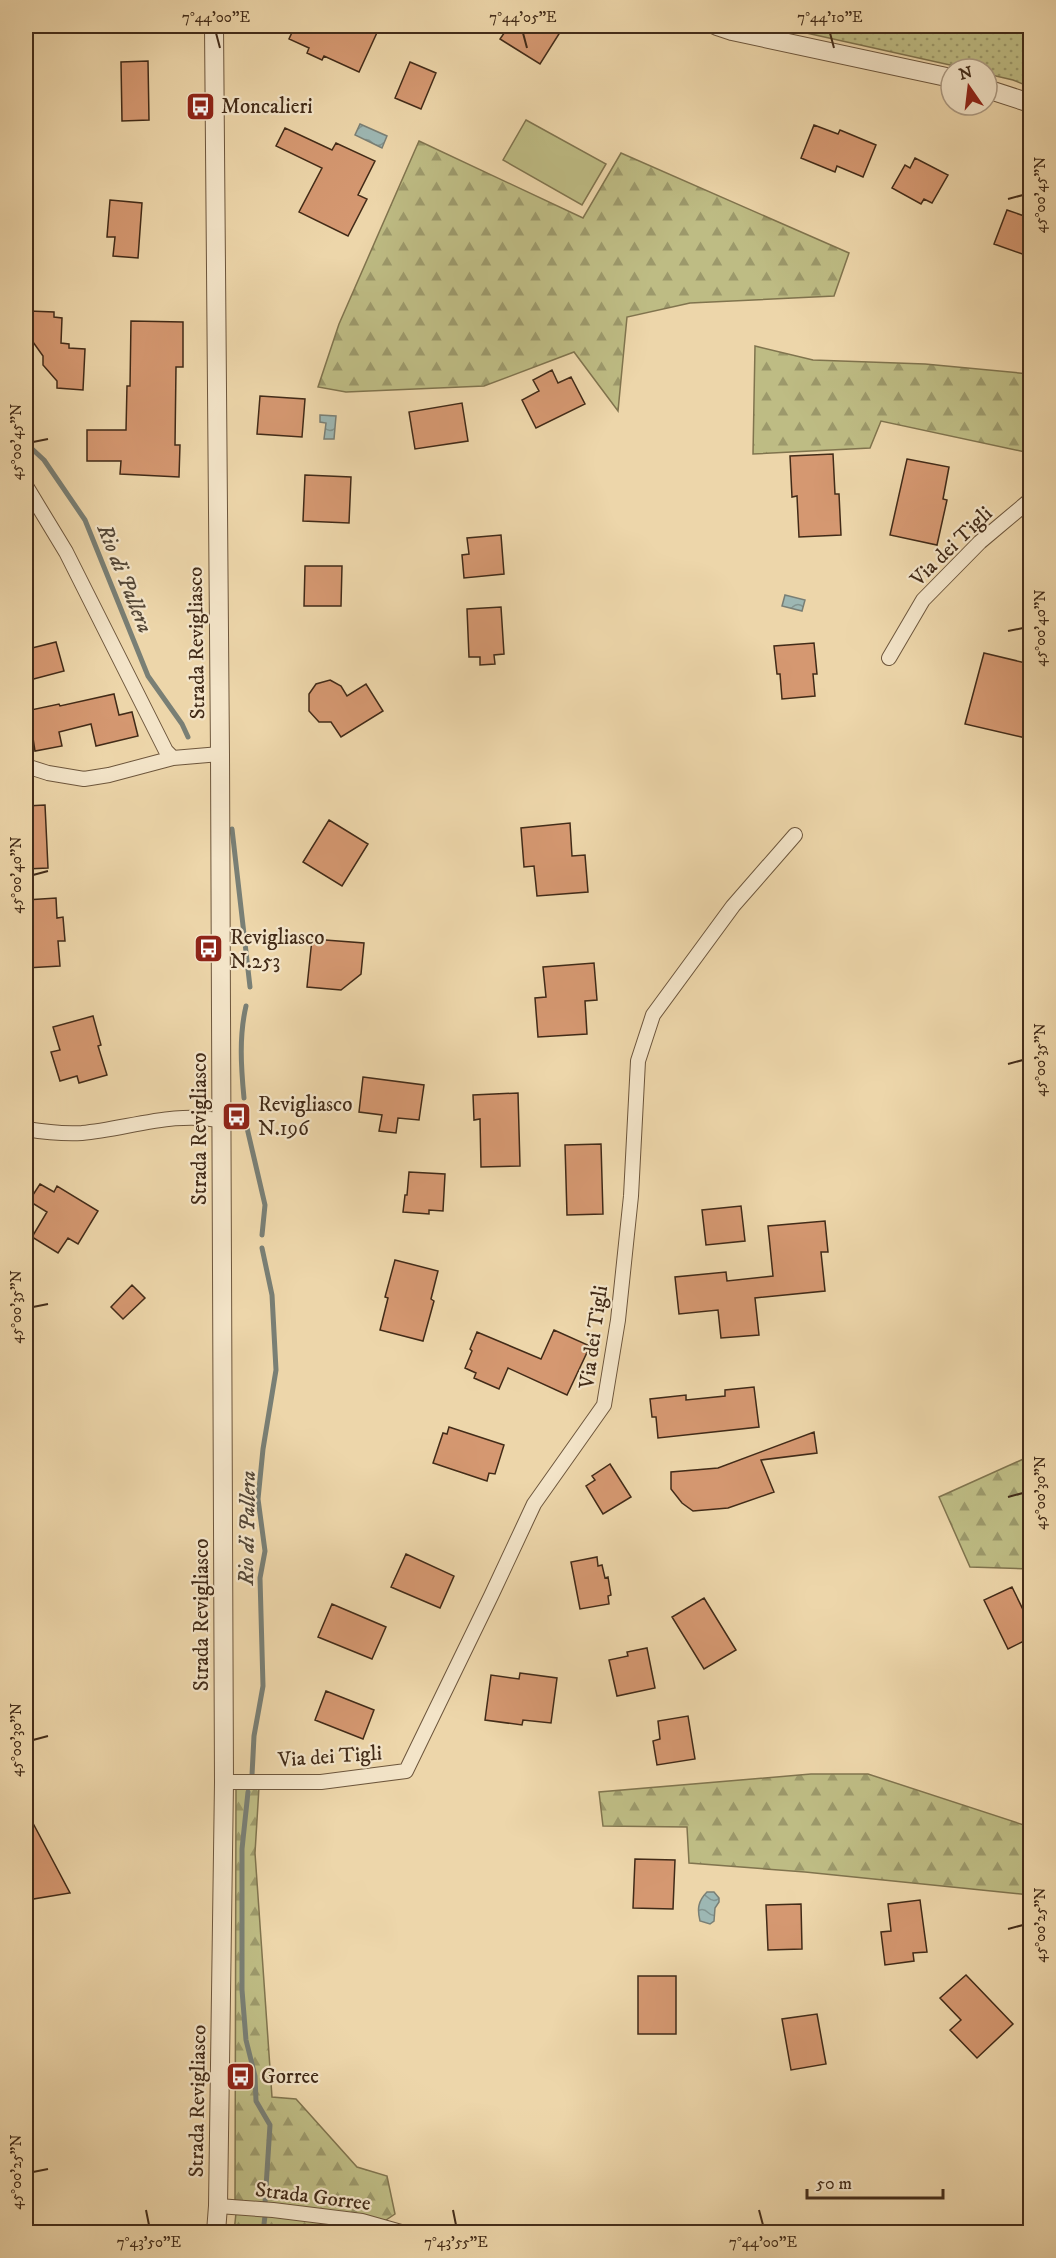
<svg xmlns="http://www.w3.org/2000/svg" width="1056" height="2258" font-family="'IM FELL DW Pica',serif">
	<style>
		.grass { fill: url(#grass-dots); stroke: #80744e; stroke-width: 1.5 }
		.forest { fill: url(#forest-firs); stroke: #80744e; stroke-width: 1.5 }
		.pitch { fill: #bebc84; stroke: #80744e; stroke-width: 1.5 }
		.water { fill: url(#water-waves); stroke: #797f75; stroke-width: 1.5 }
		.lines { fill: none; stroke-linecap: round; stroke-linejoin: round }
		.stream { stroke: #797f75; stroke-width: 5 }
		.building { fill: #d59871; stroke: #422b18; stroke-width: 1.5 }
		.minor-casing { stroke: #6d563c; stroke-width: 16 }
		.tertiary-casing { stroke: #6d563c; stroke-width: 20 }
		.minor { stroke: #f3e4c8; stroke-width: 14 }
		.tertiary { stroke: #f3e4c8; stroke-width: 18 }
		.ticks { fill: none; stroke: #422b18; stroke-width: 2 }
		.labels { text-anchor: middle; stroke-width: 4.5; stroke-linejoin: round; paint-order: stroke }
		.poi-label { font-size: 21px; fill: #422b18; stroke: #f3e4c8; text-anchor: start }
		.street-label { font-size: 21px; fill: #422b18; stroke: #f3e4c8 }
		.water-label { font-size: 22px; font-style: italic; fill: #544737; stroke: #f3e4c8 }
		.neatline { fill: none; stroke: #422b18; stroke-width: 2 }
		.ticks-label { font-size: 15px; text-anchor: middle; fill: #422b18 }
	</style>
	<defs>
		<pattern id="grass-dots" width="8" height="8" patternUnits="userSpaceOnUse" patternTransform="scale(1.5)"><rect width="8" height="8" fill="#bebc84"/><path d="M2 2h.1M6 6h.1" fill="none" stroke="#9c996b" stroke-width="1.8" stroke-linecap="round"/></pattern>
		<pattern id="forest-firs" width="22" height="20" patternUnits="userSpaceOnUse" patternTransform="scale(1.5)"><rect width="22" height="20" fill="#bebc84"/><path d="M5 1l3.5 6h-7zM16 11l3.5 6h-7z" fill="#9c996b"/></pattern>
		<pattern id="water-waves" width="16" height="10" patternUnits="userSpaceOnUse" patternTransform="scale(1.5)"><rect width="16" height="10" fill="#9db7b3"/><path d="M0 5q4-4 8 0t8 0" fill="none" stroke="#829591"/></pattern>
	</defs>
	<rect width="100%" height="100%" fill="#edd6aa"/>
	<filter id="stains"><feTurbulence type="fractalNoise" baseFrequency=".00333" numOctaves="4"/><feColorMatrix values="0 0 0 0 .2 0 0 0 0 .09 0 0 0 0 .02 0 0 0 .5 -.17"/></filter>
	<radialGradient id="worn" r=".72"><stop offset=".6" stop-color="#630" stop-opacity="0"/><stop offset="1" stop-color="#630" stop-opacity=".3"/></radialGradient>
	<path class="grass" d="M775,26H1030V87L1013,80L987,74V69H968Z"/>
	<path class="forest" d="M419,141L583,218L621,153L849,253L834,296L690,303L627,317L618,411L574,352L484,386L346,392L318,387L339,324Z
		M755,346L813,360L925,364L1030,374V453L881,421L870,448L753,454Z
		M1030,1456V1569L970,1567L939,1497Z
		M811,1774H868L1030,1827V1895L805,1872L689,1863L687,1827L603,1826L599,1792Z
		M236,1786L259,1787L255,1853L272,2097L296,2099L357,2167L387,2176L395,2214L383,2222L235,2204Z
		M236,2213L312,2219L362,2230L234,2232Z"/>
	<path class="pitch" d="M526,120L606,164L582,205L503,160Z"/>
	<path class="water" d="M360,124L387,136L382,148L355,135Z
		M320,415L336,416L334,439H324L326,423L320,422Z
		M785,595L805,600L802,611L782,606Z
		M707,1892H714L719,1898V1902L715,1908L714,1921L710,1924L700,1921C697,1909 698,1901 707,1892Z"/>
	<g class="lines">
		<path class="stream" d="M26,436L30,447L44,460L85,520L148,676L182,724L188,737
			M232,829L250,987
			M244,1098C241,1067 239,1036 246,1006
			M244,1115L265,1205L262,1235
			M252,1775L254,1736L263,1686L260,1578L265,1551L258,1499L263,1449L276,1370L272,1295L262,1248
			M248,1792L242,1849V1990L246,2040L255,2076L256,2101L270,2125L265,2203
			M263,2232L265,2216"/>
	</g>
	<path class="building" d="M295,26H380L359,72L324,56L322,60L307,53L309,48L289,39Z
		M509,26H564L540,64L500,39Z
		M148,61L149,120L122,121L121,62Z
		M410,62L436,73L421,109L395,98Z
		M814,125L838,134L840,130L876,145L863,177L837,166L835,172L801,158Z
		M285,128L332,150L336,143L375,161L358,195L367,199L348,236L299,212L322,168L276,146Z
		M915,158L948,175L932,203L924,199L921,204L892,188L905,165L910,168Z
		M110,200L142,203L138,258L113,256L115,237H107Z
		M1007,210L1030,218V249L1028,256L994,244Z
		M29,311L54,312V317L62,318L61,343L69,344V348L85,349L83,390L57,388V381L43,365V356L28,335Z
		M131,321L183,322V367H176L175,445H180L179,477L120,474L121,461H87V430H126L127,386H130Z
		M552,370L558,383L571,377L585,404L536,428L522,400L539,391L533,380Z
		M260,396L305,399L302,437L257,434Z
		M462,403L468,441L415,449L409,412Z
		M833,454L835,494H839L841,535L799,537L797,496L792,497L790,456Z
		M907,459L949,467L943,499L947,500L937,545L890,535Z
		M305,475L351,477L349,523L303,521Z
		M501,535L504,574L464,578L462,555L469,554L467,538Z
		M305,566H342L341,606H304Z
		M501,607L504,654L494,655L495,664L480,665V657H469L467,609Z
		M56,642L64,671L26,681V656L30,654L28,649Z
		M814,643L817,674H813L815,696L782,699L780,674H777L774,646Z
		M984,653L1030,664V739L965,724Z
		M330,680L341,686L347,696L366,684L383,711L341,737L331,722H319L309,711V694L316,684Z
		M114,694L119,715L132,712L138,736L96,746L91,724L59,732L62,746L35,751L33,738L26,740V711L59,704L60,706Z
		M45,805L48,868L26,869V806Z
		M329,820L368,844L342,886L303,862Z
		M570,823L572,856L585,855L588,892L537,896L534,866L524,867L521,828Z
		M56,898L57,918L63,917L65,941H58L60,966L26,968V900Z
		M312,939L364,943L361,974L341,990L307,987Z
		M594,963L597,1000L585,1001L587,1034L538,1037L535,998L546,997L543,967Z
		M93,1016L101,1045L98,1046L107,1075L79,1083L77,1076L60,1081L51,1052L60,1050L53,1027Z
		M363,1077L424,1085L419,1120L398,1118L396,1133L379,1131L382,1115L359,1112Z
		M518,1093L520,1166L481,1167L480,1119L474,1120L473,1095Z
		M601,1144L603,1214L567,1215L565,1145Z
		M409,1172L445,1174L443,1211L429,1210V1214L403,1212L405,1195H407Z
		M40,1184L54,1192L57,1186L98,1211L78,1244L68,1238L58,1253L32,1237L47,1212L29,1201Z
		M741,1206L745,1241L706,1245L702,1210Z
		M825,1221L828,1252H821L825,1291L755,1298L759,1335L721,1338L718,1310L679,1314L675,1277L726,1272L727,1281L773,1276L768,1226Z
		M395,1260L438,1271L431,1299L434,1301L423,1341L380,1330L388,1298L385,1297Z
		M132,1285L145,1298L123,1319L111,1307Z
		M554,1330L590,1346L567,1395L508,1368L499,1389L474,1378L476,1373L465,1368L472,1351L470,1349L477,1332L541,1359Z
		M754,1387L759,1427L658,1438L656,1417H652L650,1399L686,1395V1400L725,1396V1390Z
		M449,1427L504,1445L495,1474L489,1473L487,1481L433,1463L443,1433L447,1434Z
		M814,1432L817,1453L761,1460L774,1492L728,1508L693,1511L682,1503L671,1489V1472L718,1468Z
		M610,1464L631,1497L603,1514L586,1486L595,1480L592,1476Z
		M406,1554L454,1576L440,1608L391,1587Z
		M597,1557L598,1566L602,1565L605,1578L608,1577L611,1595L608,1596L609,1604L580,1609L571,1562Z
		M1012,1587L1030,1624V1638L1008,1649L984,1600Z
		M704,1598L736,1650L704,1669L672,1617Z
		M332,1604L386,1627L372,1659L318,1637Z
		M647,1648L655,1688L617,1696L609,1660L628,1656L627,1652Z
		M520,1673L557,1678L551,1723L523,1720L522,1725L485,1720L491,1675L519,1679Z
		M326,1691L374,1710L363,1739L315,1720Z
		M688,1716L695,1759L657,1765L653,1741L660,1739L658,1721Z
		M26,1810L70,1893L27,1900Z
		M635,1859L675,1860L673,1909L633,1908Z
		M920,1900L927,1952L913,1953L914,1961L885,1965L881,1932L891,1931L888,1904Z
		M801,1904L802,1949L768,1950L766,1905Z
		M966,1975L1013,2024L977,2058L950,2030L961,2020L940,1998Z
		M638,1976H676V2034H638Z
		M817,2014L826,2064L791,2070L782,2019Z"/>
	<g class="lines">
		<defs>
			<path id="minor" d="M26,486L66,552L166,751L173,758
				M889,658L923,600L980,542L1030,500
				M26,766L48,773L84,779L109,775L173,758L220,754
				M26,1129C44,1132 63,1134 82,1133C127,1129 176,1110 222,1121
				M224,1782H321L406,1771L491,1596L534,1504L604,1405L618,1320L631,1196L638,1061L653,1015L733,906L795,835
				M218,2206L273,2210L362,2221L401,2232"/>
			<path id="tertiary" d="M214,26L220,754L224,1782L218,2206L216,2232
				M717,26L732,31L951,78
				M987,89L1030,103"/>
		</defs>
		<use href="#minor" class="minor-casing"/>
		<use href="#tertiary" class="tertiary-casing"/>
		<use href="#minor" class="minor"/>
		<use href="#tertiary" class="tertiary"/>
	</g>
	<path class="ticks" d="M216,33L220,48M523,33L527,48M830,33L834,48M1008,199L1023,195M33,442L48,439M1008,631L1023,628M33,875L48,871M1008,1064L1023,1060M33,1307L48,1304M1008,1497L1023,1493M33,1740L48,1736M1008,1929L1023,1925M33,2172L48,2169M146,2210L149,2225M453,2210L456,2225M759,2210L763,2225"/>
	<defs>
		<symbol id="bus-square" viewBox="-11 -11 22 22"><rect x="-9" y="-9" width="18" height="18" rx="4" fill="#8f2418" stroke="#f3e4c8"/><path d="M-5-6H5V4H4V6H2V4H-2V6H-4V4H-5ZM-3.5-4V0h7V-4ZM-3.5 1.2v1.5H-2V1.2ZM2 1.2v1.5H3.5V1.2Z" fill="#fff"/></symbol>
	</defs>
	<g fill-rule="evenodd">
		<use href="#bus-square" x="184" y="90" width="33" height="33"/>
		<use href="#bus-square" x="192" y="932" width="33" height="33"/>
		<use href="#bus-square" x="220" y="1100" width="33" height="33"/>
		<use href="#bus-square" x="224" y="2060" width="33" height="33"/>
	</g>
	<g class="labels">
		<g class="poi-label">
			<text x="221" y="113">Moncalieri</text>
			<text x="230" y="944">Revigliasco<tspan x="230" dy="24">N.253</tspan></text>
			<text x="258" y="1111">Revigliasco<tspan x="258" dy="24">N.196</tspan></text>
			<text x="261" y="2083">Gorree</text>
		</g>
		<g class="street-label">
			<text transform="translate(951 546) rotate(-44)" y="7">Via dei Tigli</text>
			<text transform="translate(196 643) rotate(-91)" y="7">Strada Revigliasco</text>
			<text transform="translate(199 1129) rotate(-90)" y="7">Strada Revigliasco</text>
			<text transform="translate(593 1337) rotate(-82)" y="7">Via dei Tigli</text>
			<text transform="translate(201 1615) rotate(-90)" y="7">Strada Revigliasco</text>
			<text transform="translate(330 1756) rotate(-4)" y="7">Via dei Tigli</text>
			<text transform="translate(197 2101) rotate(-89)" y="7">Strada Revigliasco</text>
			<text transform="translate(313 2196) rotate(7)" y="7">Strada Gorree</text>
		</g>
		<g class="water-label">
			<text transform="translate(126 578) rotate(68)" y="8">Rio di Pallera</text>
			<text transform="translate(246 1528) rotate(-89)" y="8">Rio di Pallera</text>
		</g>
	</g>
	<rect width="1056" height="2258" fill="none" stroke="#edd6aa" stroke-width="66"/>
	<g transform="translate(969 87) rotate(346)"><circle r="28" fill="#f3e4c8" stroke="#ac9a82" stroke-width="1.5"/>
	<path d="M0-4.5L10 22L0 15L-10 22Z" fill="#8f2418"/>
	<text y="-9" font-size="16" font-weight="bold" text-anchor="middle" fill="#422b18">N</text>
	</g>
	<path d="M807 2189v9h136v-9" fill="none" stroke="#422b18" stroke-width="3"/>
	<text x="816" y="2189" font-size="18" fill="#422b18" stroke="#f3e4c8" stroke-width="4.5" paint-order="stroke">50 m</text>
	<rect x="33" y="33" width="990" height="2192" class="neatline"/>
	<g class="ticks-label">
		<text x="216" y="22">7°44'00"E</text>
		<text x="523" y="22">7°44'05"E</text>
		<text x="830" y="22">7°44'10"E</text>
		<text transform="translate(1040 195) rotate(-90)" y="5">45°00'45"N</text>
		<text transform="translate(16 442) rotate(-90)" y="5">45°00'45"N</text>
		<text transform="translate(1040 628) rotate(-90)" y="5">45°00'40"N</text>
		<text transform="translate(16 875) rotate(-90)" y="5">45°00'40"N</text>
		<text transform="translate(1040 1060) rotate(-90)" y="5">45°00'35"N</text>
		<text transform="translate(16 1307) rotate(-90)" y="5">45°00'35"N</text>
		<text transform="translate(1040 1493) rotate(-90)" y="5">45°00'30"N</text>
		<text transform="translate(16 1740) rotate(-90)" y="5">45°00'30"N</text>
		<text transform="translate(1040 1925) rotate(-90)" y="5">45°00'25"N</text>
		<text transform="translate(16 2172) rotate(-90)" y="5">45°00'25"N</text>
		<text x="149" y="2247">7°43'50"E</text>
		<text x="456" y="2247">7°43'55"E</text>
		<text x="763" y="2247">7°44'00"E</text>
	</g>
	<rect width="100%" height="100%" filter="url(#stains)"/>
	<rect width="100%" height="100%" fill="url(#worn)"/>
</svg>
